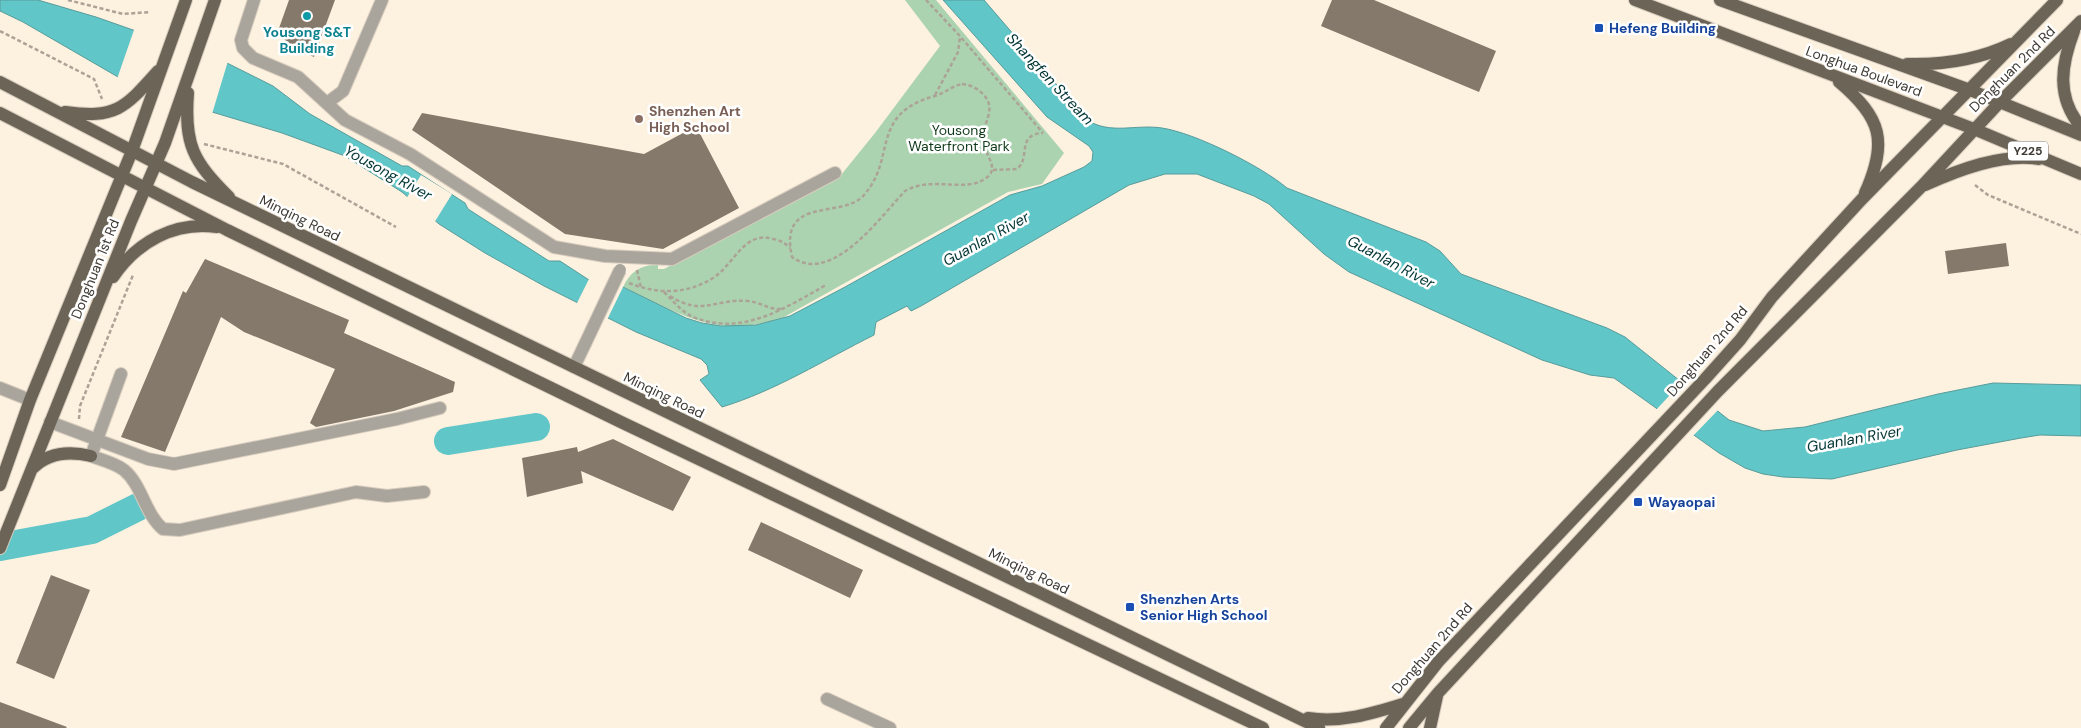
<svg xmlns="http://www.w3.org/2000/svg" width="2081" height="728" font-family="'DM Sans',sans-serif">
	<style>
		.green { fill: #acd3b0 }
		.water { fill: #61c6c7; stroke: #579c9b }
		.pier { fill: #fdf1e0 }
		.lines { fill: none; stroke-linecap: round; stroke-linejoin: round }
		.river { stroke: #61c6c7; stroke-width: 28 }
		.building { fill: #84796a }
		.minor-casing { stroke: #d7ccbd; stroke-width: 14 }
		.major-casing { stroke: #d7ccbd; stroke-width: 14 }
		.path { stroke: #aca397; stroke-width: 2.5; stroke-dasharray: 4 2.5; stroke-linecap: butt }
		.minor { stroke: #a9a59d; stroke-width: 12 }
		.major { stroke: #6c6557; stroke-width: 12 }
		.minor-bridge-casing { stroke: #d7ccbd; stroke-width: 14; stroke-linecap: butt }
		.minor-bridge { stroke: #a9a59d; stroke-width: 12 }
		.culture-dot { fill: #0f9aa8; stroke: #fff; stroke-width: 2 }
		.transit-dot { fill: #1a4fb4; stroke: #fff; stroke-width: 2 }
		.education-dot { fill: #8d6e63; stroke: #fff; stroke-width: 2 }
		.labels { text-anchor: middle; stroke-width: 5; stroke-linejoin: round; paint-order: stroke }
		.shield { fill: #fff; stroke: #797570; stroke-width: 1 }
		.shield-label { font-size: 12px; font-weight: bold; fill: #3f3a33 }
		.transit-label { font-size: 14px; font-weight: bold; fill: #164399; stroke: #fff; text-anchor: start }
		.culture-label { font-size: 14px; font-weight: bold; fill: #0d838f; stroke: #fff }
		.street-label { font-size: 14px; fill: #3f3a33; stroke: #fff }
		.education-label { font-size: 14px; font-weight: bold; fill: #785e54; stroke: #fff; text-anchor: start }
		.park-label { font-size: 14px; fill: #103a19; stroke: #fff }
		.water-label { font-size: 15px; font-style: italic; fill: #023535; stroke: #fff }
	</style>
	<rect width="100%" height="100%" fill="#fdf1e0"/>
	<path class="green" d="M905,0H936L1064,153L1042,184L1008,192L784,317C716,340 683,315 623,287C630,272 641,264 658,265V269H664L841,175L875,133L940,46Z"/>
	<path class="water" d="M0,0H38L96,17L227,63L273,86L310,114L402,166H408L465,203L468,209L549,261H560L589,280L623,287L686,318L702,323L721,326L756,325L790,316L845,287L1010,195L1042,186L1084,167L1092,161L1093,152L1089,146L1047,117L943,0H984L1087,120C1111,135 1135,124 1162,128C1195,133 1261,166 1287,188L1426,242L1440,251L1461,274L1607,328L1625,337L1729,420L1763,431L1805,427L1938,394L1993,383L2081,385V436L2040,435L2021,438L1957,450L1832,479L1783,477L1763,474L1745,468L1719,453L1614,378L1590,375L1542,360L1349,272L1324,254L1269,204L1254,196L1197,174H1165L1129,185L921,306L911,311L907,306L876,322L874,335C824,360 775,391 722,407L700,380L709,374L707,365L701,359L636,332L544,286L485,253L439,224L402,192L345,156L282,133L212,112L118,77L23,22L0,11Z"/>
	<path class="pier" d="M135,27L228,61L212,114L117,79Z
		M421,175L452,194L434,223L406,199Z
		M590,277L624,285L607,320L576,305Z
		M1684,380L1719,409L1692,437L1656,410Z"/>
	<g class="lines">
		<path class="river" d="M448,441L536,427
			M0,547L92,530L138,507"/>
	</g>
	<path class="building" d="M289,0H335L314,57L290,46L278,31Z
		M1332,0H1374L1496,51L1479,92L1321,26Z
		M422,113L644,154L696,126L739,208L663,249L565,234L412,130Z
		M2006,243L2009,266L1948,274L1945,251Z
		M205,259L349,320L344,333L455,382L453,392L394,411L316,427L310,423L335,369L244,332L221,317L165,452L121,437L183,291L186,293Z
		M613,439L691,477L673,511L581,471L583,483L527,497L522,458L577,447L578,452Z
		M761,522L863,570L850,598L748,550Z
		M51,575L90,590L54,679L16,663Z
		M0,702L67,727L66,728H0Z"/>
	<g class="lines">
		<defs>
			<path id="minor" d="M254,0L241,40L243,48L253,58L298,77L345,120L410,154L554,247L605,256L672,259L835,173
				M327,103L343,91L382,0
				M574,367L585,344
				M121,374L91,456C102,460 115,463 124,470C142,485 145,514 163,529L180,530L356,492L387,496L424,492
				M0,388L30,400
				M50,422L148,459L174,464L397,419L440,408
				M827,699L890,728"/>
			<path id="major" d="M1635,0L1974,129L2081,174
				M1720,0L1970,90L2081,135
				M2074,31C2061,65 2056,97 2081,127
				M1907,64C1944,65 1978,60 2011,44
				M0,82L192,182L1319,728
				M1839,82C1882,118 1888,142 1865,193
				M188,93C184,145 193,161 229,197
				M65,112C116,119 125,108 158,71
				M0,113L227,230L623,423L1263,728
				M1925,185C1958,170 2002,153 2039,159
				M113,277C137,242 174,221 217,227
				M33,468C49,452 70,451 91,456
				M0,485L30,400L132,151L186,0
				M0,548L131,221L165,143L215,0
				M1308,718C1341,723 1371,714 1403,704
				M1386,728L1438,662L1705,379L1740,340L1772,297L1862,199L2057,0
				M1409,728L1438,693L1718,391L1921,187L2000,102L2081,21
				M1430,728L1437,696"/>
		</defs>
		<use href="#minor" class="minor-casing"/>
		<use href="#major" class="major-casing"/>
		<path class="path" d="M68,0L123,14L150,12
			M926,0L959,35L1043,133
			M0,31L94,79L102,99
			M962,84C971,85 977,88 983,94C998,110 982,122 983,140C984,156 1003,169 983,180C964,192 931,176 905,191C881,216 832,286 792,257C778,194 843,220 864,195C897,158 869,114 935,96C945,93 952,86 962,84Z
			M935,95L958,52L960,37
			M204,144L283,164L396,227
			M993,170L1017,169C1031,158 1016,134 1043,133
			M1975,185L1988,195L2081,234
			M637,270L641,288
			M629,283C657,294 686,295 713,278C734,265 744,230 773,239C780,240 785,243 790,248
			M664,292C673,301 682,312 693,317C742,337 785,308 826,285
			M670,296C703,317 715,298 748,301C760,302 769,310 782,309
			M79,419L80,406L133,275"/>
		<use href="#minor" class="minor"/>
		<use href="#major" class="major"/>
		<defs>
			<path id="minor-bridge" d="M585,344L620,270"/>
		</defs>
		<use href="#minor-bridge" class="minor-bridge-casing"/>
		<use href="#minor-bridge" class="minor-bridge"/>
	</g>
	<circle class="culture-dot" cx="307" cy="16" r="5"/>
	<g class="transit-dot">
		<rect x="1594" y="23" width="10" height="10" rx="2.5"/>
		<rect x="1633" y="497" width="10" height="10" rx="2.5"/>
		<rect x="1125" y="602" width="10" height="10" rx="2.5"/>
	</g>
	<circle class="education-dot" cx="639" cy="119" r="5"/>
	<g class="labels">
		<rect class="shield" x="2008" y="141.5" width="40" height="19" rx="4"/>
		<g class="shield-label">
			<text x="2028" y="155">Y225</text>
		</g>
		<g class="transit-label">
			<text x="1609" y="33">Hefeng Building</text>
			<text x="1648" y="507">Wayaopai</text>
			<text x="1140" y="604">Shenzhen Arts<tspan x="1140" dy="16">Senior High School</tspan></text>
		</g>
		<g class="culture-label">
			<text x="307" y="37">Yousong S&amp;T<tspan x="307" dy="16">Building</tspan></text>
		</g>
		<g class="street-label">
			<text transform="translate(2012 69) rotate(-45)" y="5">Donghuan 2nd Rd</text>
			<text transform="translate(1864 71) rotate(20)" y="5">Longhua Boulevard</text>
			<text transform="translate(300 218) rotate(26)" y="5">Minqing Road</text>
			<text transform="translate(95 269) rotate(-68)" y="5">Donghuan 1st Rd</text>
			<text transform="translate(1707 351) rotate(-49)" y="5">Donghuan 2nd Rd</text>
			<text transform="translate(664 395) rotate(26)" y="5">Minqing Road</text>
			<text transform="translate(1029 571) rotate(26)" y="5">Minqing Road</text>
			<text transform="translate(1432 648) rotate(-49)" y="5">Donghuan 2nd Rd</text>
		</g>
		<g class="education-label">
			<text x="649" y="116">Shenzhen Art<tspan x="649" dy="16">High School</tspan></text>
		</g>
		<g class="park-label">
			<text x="959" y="135">Yousong<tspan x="959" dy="16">Waterfront Park</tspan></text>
		</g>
		<g class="water-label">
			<text transform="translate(1050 79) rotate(47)" y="5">Shangfen Stream</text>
			<text transform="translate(388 173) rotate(29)" y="5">Yousong River</text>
			<text transform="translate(986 239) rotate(-29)" y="5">Guanlan River</text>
			<text transform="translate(1391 262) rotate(28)" y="5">Guanlan River</text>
			<text transform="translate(1854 439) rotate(-10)" y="5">Guanlan River</text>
		</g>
	</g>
</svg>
